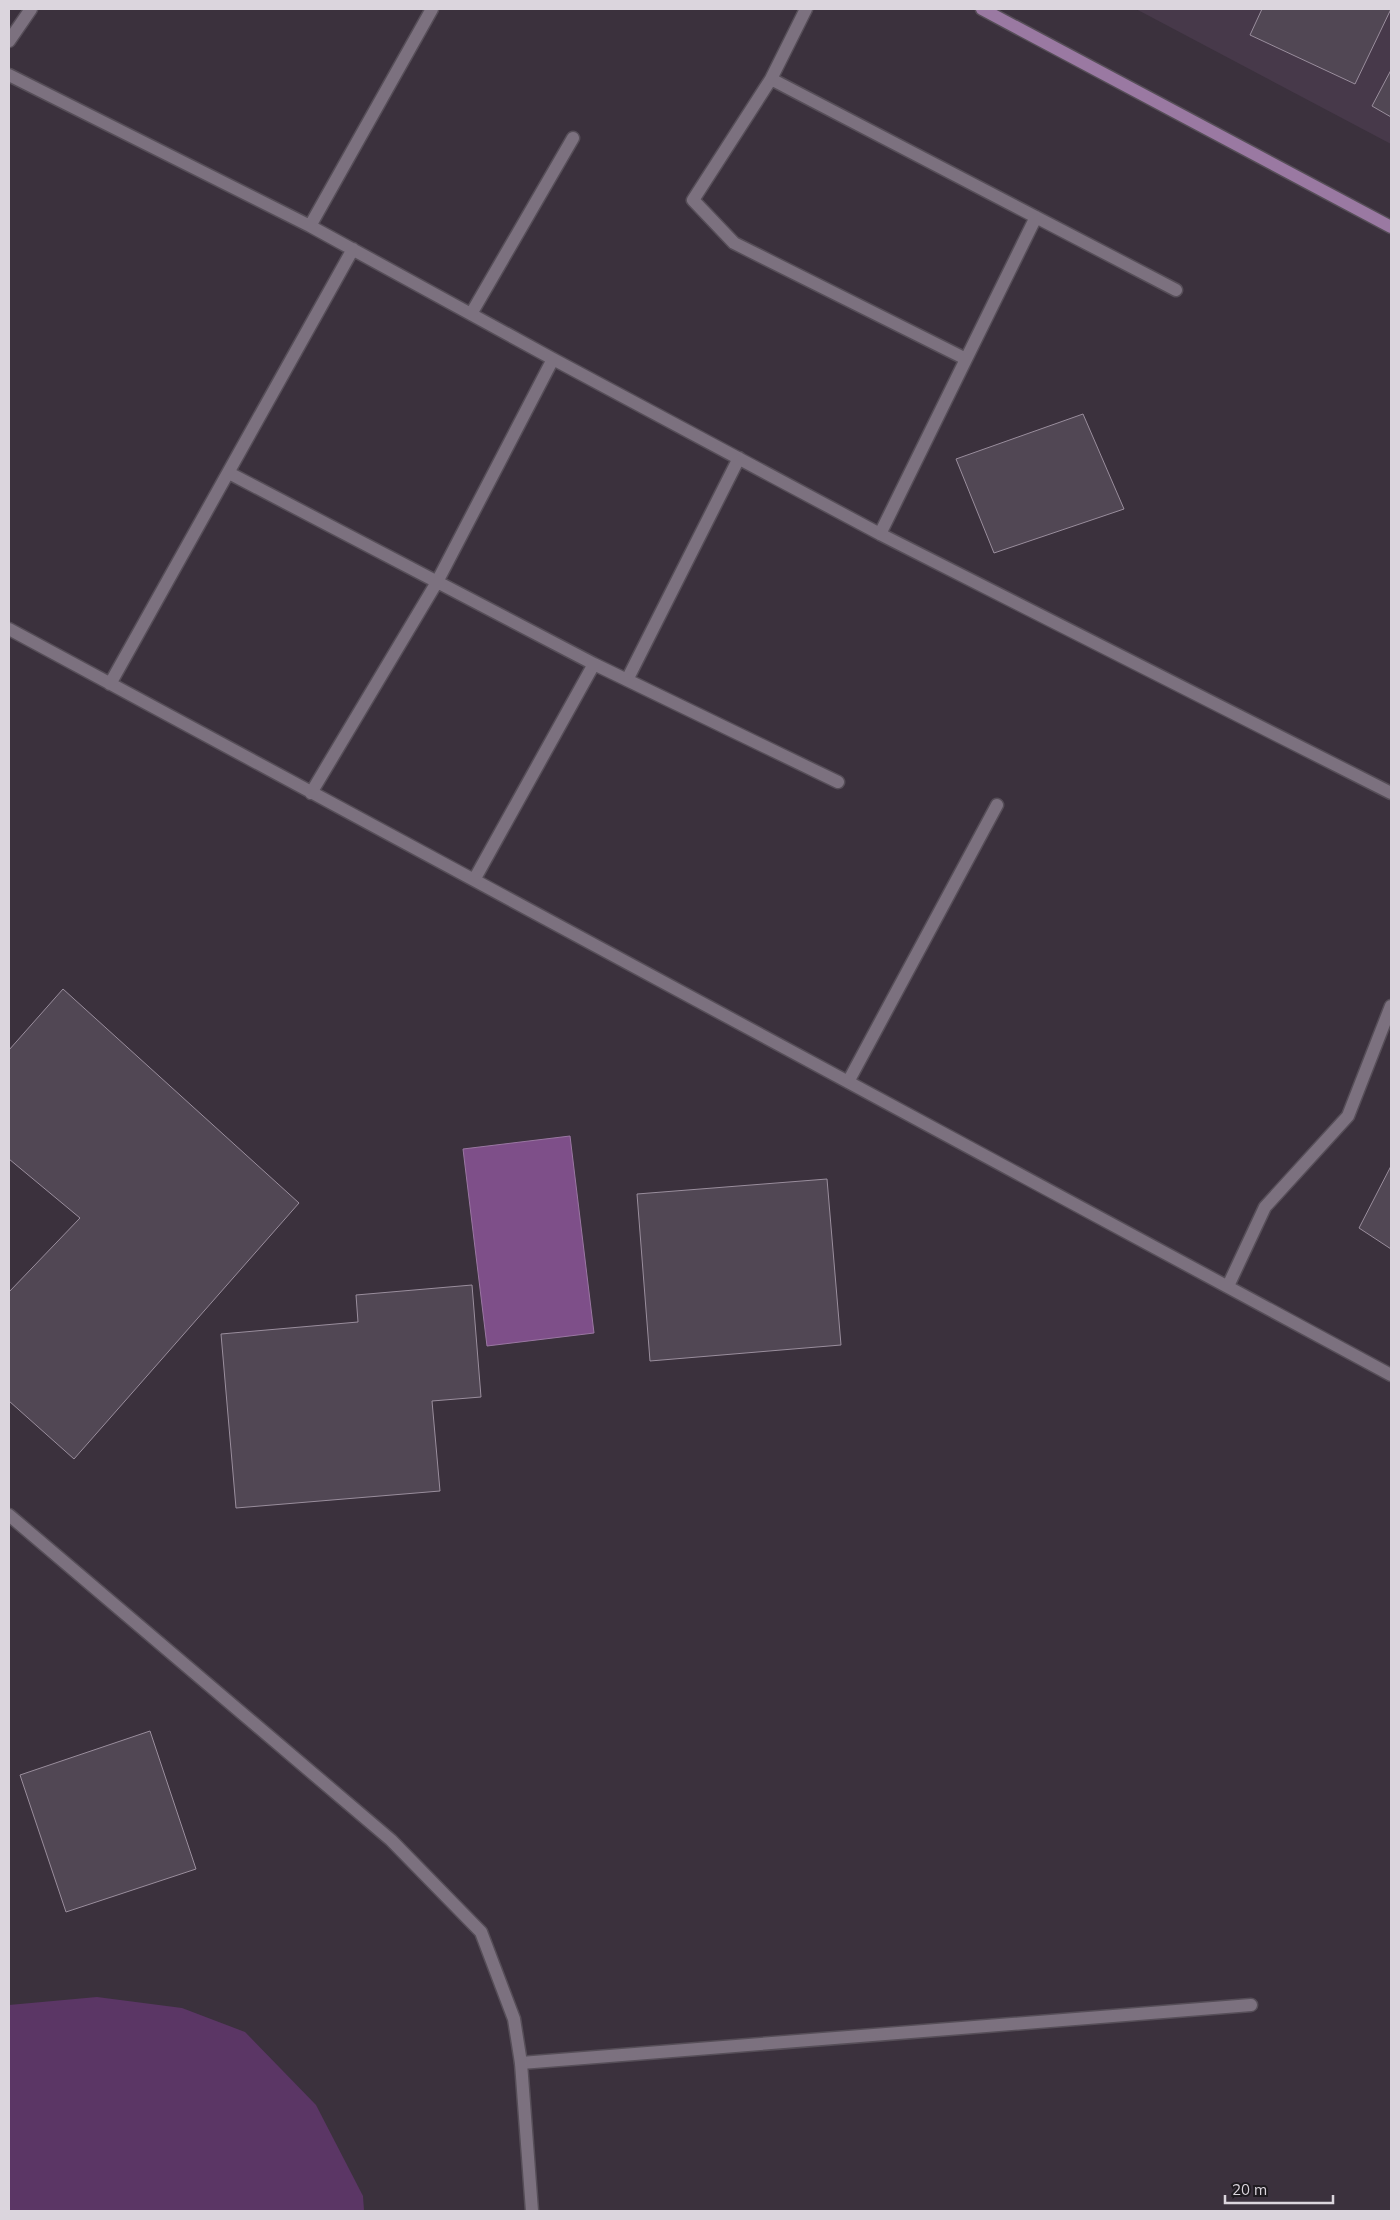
<svg xmlns="http://www.w3.org/2000/svg" width="1400" height="2220" font-family="Mulish,sans-serif">
	<style>
		.built { fill: #47394a }
		.green { fill: #5b3665 }
		.water { fill: #7e4f89; stroke: #9a77a2 }
		.building { fill: #514754; stroke: #9a8e9d }
		.lines { fill: none; stroke-linecap: round; stroke-linejoin: round }
		.lane-casing { stroke: #564e58; stroke-width: 15 }
		.street-casing { stroke: #564e58; stroke-width: 15 }
		.secondary-casing { stroke: #564e58; stroke-width: 15 }
		.lane { stroke: #7c717f; stroke-width: 12 }
		.street { stroke: #7c717f; stroke-width: 12 }
		.secondary { stroke: #9a79a2; stroke-width: 12 }
	</style>
	<rect width="100%" height="100%" fill="#3b313d"/>
	<path class="built" d="M1136,9H1391V144Z"/>
	<path class="green" d="M97,1997L182,2008L245,2032L316,2105L363,2196L364,2211H9V2005Z"/>
	<path class="water" d="M570,1136L594,1333L487,1346L463,1149Z"/>
	<path class="building" d="M1262,9H1391L1355,84L1250,35Z
		M1391,70V117L1372,106Z
		M1083,414L1124,509L994,553L956,459Z
		M63,989L299,1203L74,1459L9,1401V1292L80,1218L9,1159V1050Z
		M1391,1166V1249L1359,1228Z
		M827,1179L841,1345L650,1361L637,1194Z
		M472,1285L481,1397L432,1401L440,1491L236,1508L221,1334L358,1322L356,1295Z
		M150,1731L196,1869L66,1912L20,1775Z"/>
	<g class="lines">
		<defs>
			<path id="lane" d="M521,2063L1251,2005"/>
			<path id="street" d="M806,9L771,79L1176,290
				M9,41L31,9
				M9,75L310,226L553,359L880,534L1391,793
				M771,79L693,200L734,243L966,359
				M310,226L432,9
				M471,314L573,138
				M229,473L594,664L838,782
				M880,534L1036,217
				M9,629L1391,1375
				M627,680L739,458
				M110,684L353,249
				M311,793L437,582L553,359
				M474,880L594,664
				M848,1082L997,805
				M1228,1286L1265,1207L1348,1116L1391,1006
				M9,1515L391,1840L481,1932L514,2019L521,2063L532,2211"/>
			<path id="secondary" d="M982,9L1391,227"/>
		</defs>
		<use href="#lane" class="lane-casing"/>
		<use href="#street" class="street-casing"/>
		<use href="#secondary" class="secondary-casing"/>
		<use href="#lane" class="lane"/>
		<use href="#street" class="street"/>
		<use href="#secondary" class="secondary"/>
	</g>
	<rect width="1400" height="2220" fill="none" stroke="#dbd5dd" stroke-width="20"/>
	<path d="M1225 2195v8h108v-8" fill="none" stroke="#dbd5dd" stroke-width="2.5"/>
	<text x="1232" y="2195" font-size="15" fill="#dbd5dd" stroke="#1f1b20" stroke-width="4" paint-order="stroke">20 m</text>
</svg>
